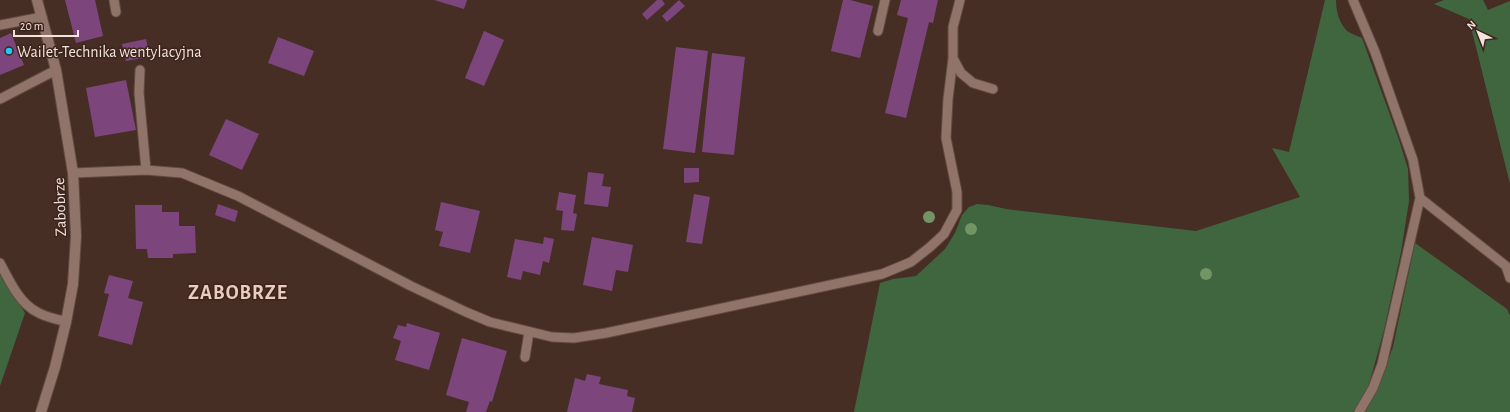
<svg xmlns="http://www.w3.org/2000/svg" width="1510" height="412" font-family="'Alegreya Sans',sans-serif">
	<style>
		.green { fill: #406640 }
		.building { fill: #7c467c }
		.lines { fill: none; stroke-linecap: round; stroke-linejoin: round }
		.service-casing { stroke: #604b43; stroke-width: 11 }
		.minor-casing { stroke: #604b43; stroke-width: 12 }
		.service { stroke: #907469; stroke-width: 9 }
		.minor { stroke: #907469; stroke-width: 10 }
		.tree { fill: #739464 }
		.poi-dot { fill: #20c9fd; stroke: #3c241b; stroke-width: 1.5 }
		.labels { text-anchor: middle; stroke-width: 3; stroke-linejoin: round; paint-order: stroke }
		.poi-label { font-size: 16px; fill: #f3e3dd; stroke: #3c241b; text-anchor: start }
		.street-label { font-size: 16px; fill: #f3e3dd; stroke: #3c241b }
		.district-label { font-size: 20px; font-weight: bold; letter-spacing: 1px; fill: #ebccc0; stroke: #3c241b }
	</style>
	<rect width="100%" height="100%" fill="#462e25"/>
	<path class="green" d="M1325,0H1336C1336,11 1339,23 1347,31C1351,34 1358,36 1362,38L1399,140L1408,169L1409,201L1401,252L1384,330L1368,388L1353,412H854L880,283L893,279L916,276L945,249L955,233L962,215L969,207L977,204L988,205L1006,209L1196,231L1300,197L1272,148L1289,152Z
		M1444,0H1483L1488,10L1510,1V184L1469,19L1434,4Z
		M1415,243L1507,309L1510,316V412H1365L1377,390L1393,347Z
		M0,270L25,313L0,386Z"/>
	<path class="building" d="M65,0H95L103,36L76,43Z
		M434,0H467L464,9Z
		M657,0H662L665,4L647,20L642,14Z
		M679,0L685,6L667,22L662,16Z
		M843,0H850L873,6L860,58L831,51Z
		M901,0H938L933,23L929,22L906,118L885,113L908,18L897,15Z
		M484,31L504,40L484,86L465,78Z
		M11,33L24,65L0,75V38Z
		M278,37L314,51L304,76L268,63Z
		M146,39L150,57L126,61L122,44Z
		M676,47L708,51L695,153L663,149Z
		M712,53L745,57L734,155L702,152Z
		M126,80L136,130L95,137L86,88Z
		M226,119L259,134L242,170L209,155Z
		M684,168H699V182L684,183Z
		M588,172L604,174L602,186L611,187L608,207L584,204Z
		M559,192L576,195L573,213L577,214L574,231L561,230L563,211L556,210Z
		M694,194L710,197L702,244L686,242Z
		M441,202L480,211L470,253L439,246L443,232L435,230Z
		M218,204L238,211L235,222L215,215Z
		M135,205H162V212H179V226H195L196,253L173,254V258H148L147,249H136Z
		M544,237L554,239L549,263L543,261L540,275L523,271L521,280L507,277L515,239L543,244Z
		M592,237L633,245L628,272L616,270L612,291L583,285Z
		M109,275L133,281L128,298L143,302L132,345L98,336L109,294L104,293Z
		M407,323L440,333L429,370L395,360L401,341L393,338L398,325L406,327Z
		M462,338L507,351L492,402L490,401L486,412H466L469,402L446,395Z
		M587,374L601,377L599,384L628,390L627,396L635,398L632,412H567L575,378L585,381Z"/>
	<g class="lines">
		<defs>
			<path id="service" d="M114,0L116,12
				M1353,0L1375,52L1413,160L1420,198L1382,364L1373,388L1359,412
				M0,25L42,17
				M878,31L885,0
				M953,58L961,73L973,83L993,89
				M140,70L139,93L146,170
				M0,99L56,70
				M73,173L146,170L182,173L238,196L411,286L466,312L490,322L552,337L574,338L606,333L882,274L911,262L930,247L944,234L957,210V192L946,138L948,99L953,58V27L960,0
				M1420,198L1506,266L1510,278
				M0,263C9,280 19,303 37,312C45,317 57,319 66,322
				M525,357L529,332"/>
			<path id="minor" d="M37,0L56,70L73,173L76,236L73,284L66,322L55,367L41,412"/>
		</defs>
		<use href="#service" class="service-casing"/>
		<use href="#minor" class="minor-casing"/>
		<use href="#service" class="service"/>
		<use href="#minor" class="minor"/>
	</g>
	<g class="tree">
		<circle cx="929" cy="217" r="6"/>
		<circle cx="971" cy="229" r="6"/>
		<circle cx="1206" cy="274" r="6"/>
	</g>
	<circle class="poi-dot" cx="9" cy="51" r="4"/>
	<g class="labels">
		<g class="poi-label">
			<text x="17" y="57">Wailet-Technika wentylacyjna</text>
		</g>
		<g class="street-label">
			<text transform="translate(59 207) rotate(-92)" y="6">Zabobrze</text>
		</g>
		<g class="district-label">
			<text x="238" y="299">ZABOBRZE</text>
		</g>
	</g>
	<g transform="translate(1478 32) rotate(317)" stroke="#3c241b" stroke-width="3" paint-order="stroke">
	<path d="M0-3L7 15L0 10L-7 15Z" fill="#f3e3dd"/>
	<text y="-6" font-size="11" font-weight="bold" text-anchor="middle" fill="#f3e3dd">N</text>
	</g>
	<path d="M14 30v6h64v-6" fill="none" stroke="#f3e3dd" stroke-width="2"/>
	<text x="20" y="30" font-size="12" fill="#f3e3dd" stroke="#3c241b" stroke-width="3" paint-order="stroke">20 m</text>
</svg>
